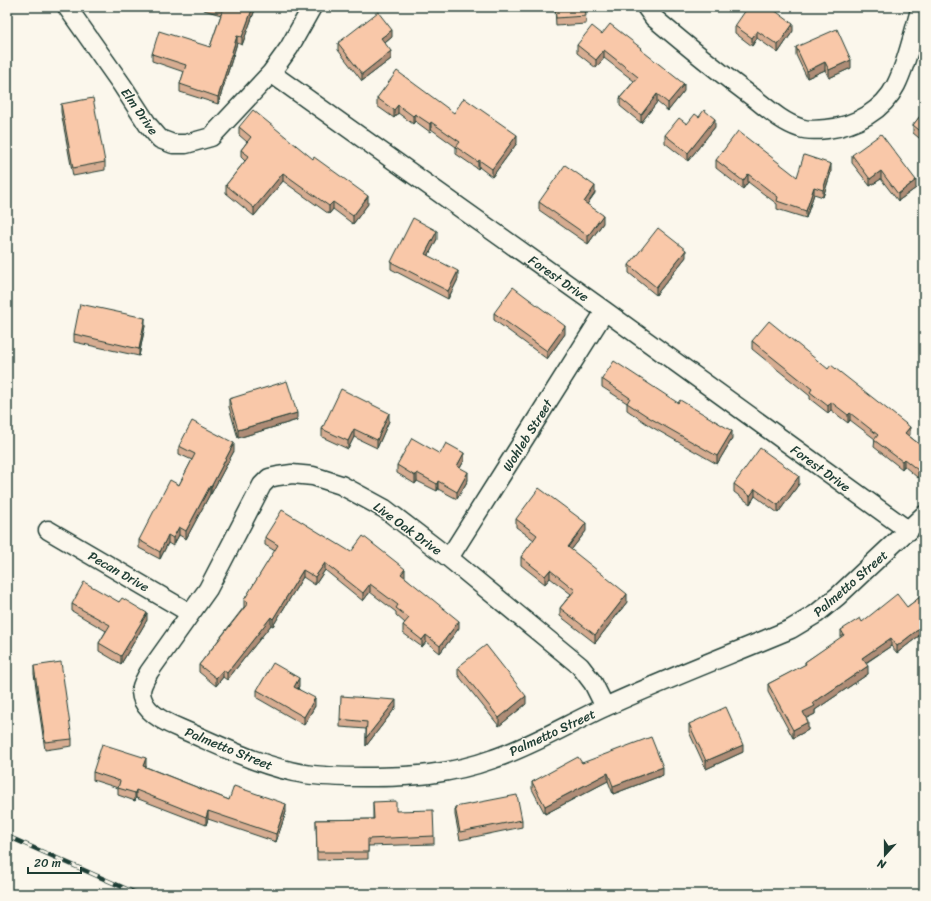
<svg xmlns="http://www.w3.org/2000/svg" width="931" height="901" font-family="Sriracha,sans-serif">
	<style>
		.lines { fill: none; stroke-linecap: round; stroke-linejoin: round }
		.minor-casing { stroke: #1f3d34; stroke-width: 21 }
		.minor { stroke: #fbf7ec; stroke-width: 18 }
		.rail-casing { stroke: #1f3d34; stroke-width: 4.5 }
		.rail { stroke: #fbf7ec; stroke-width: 3; stroke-dasharray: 9; stroke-linecap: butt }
		.wall { fill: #d6ac91; stroke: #1f3d34 }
		.shaded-wall { fill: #ae8c76; stroke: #1f3d34 }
		.building { fill: #f9c8a9; stroke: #1f3d34 }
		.labels { text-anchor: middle; stroke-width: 3; stroke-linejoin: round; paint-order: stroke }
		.street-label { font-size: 13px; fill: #1f3d34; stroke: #fbf7ec }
	</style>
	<rect width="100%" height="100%" fill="#fbf7ec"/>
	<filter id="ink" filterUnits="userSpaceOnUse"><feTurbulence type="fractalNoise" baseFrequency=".025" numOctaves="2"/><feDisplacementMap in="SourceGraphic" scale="8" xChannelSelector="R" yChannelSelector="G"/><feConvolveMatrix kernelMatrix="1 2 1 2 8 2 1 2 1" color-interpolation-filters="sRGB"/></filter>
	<g filter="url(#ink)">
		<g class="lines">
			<defs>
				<path id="minor" d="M67,7L122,85L148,125L160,139L173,144H186L211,137L271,73L289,48L312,7
					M646,7L654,18C687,46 720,73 754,98C768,109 782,122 800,128C808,131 818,130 827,129C855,126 883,111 896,85C908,61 913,33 921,7
					M271,73L605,311L909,531
					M48,530L190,613
					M449,558L605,311
					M605,707L593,683L580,666L449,558L385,509L341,485L313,476L292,474L278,476L269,478L262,485L208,589L149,672C146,678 141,685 141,692C142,711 164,722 179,728C219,745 261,767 305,774C325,777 344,777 364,777C410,777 449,775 493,759C532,746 568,724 605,707C666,679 729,655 791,629L816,614L838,596L924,515"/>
			</defs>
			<use href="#minor" class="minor-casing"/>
			<use href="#minor" class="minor"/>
			<defs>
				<path id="rail" d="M7,836L138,894"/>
			</defs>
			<use href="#rail" class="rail-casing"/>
			<use href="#rail" class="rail"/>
		</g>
		<path class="wall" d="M204,7H256L242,45L237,43L218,104L180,92V84L184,72L152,61V54L210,47L221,15L204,10Z
			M555,7H585L586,24L556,26Z
			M853,7H865L864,11Z
			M735,26L793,31L778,53L757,38L752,46L735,33Z
			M602,34L641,50L684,91L668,111L657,102L641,123L620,106V98L634,81L604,58L596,68L577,53V45Z
			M392,37L385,43L391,59L362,81L338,50V43Z
			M796,47L851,68L829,78L825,70L807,78L796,55Z
			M377,98L454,113L517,143L492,177L479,167L478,169L456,154V147L431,129L430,132L415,121L413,124L398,113L394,118L377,106Z
			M61,104L105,162V170L73,176L61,112Z
			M924,111V142L913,133V125Z
			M687,124L715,127L688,161L665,143V135Z
			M239,127L368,204L353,224L333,209L329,214L283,181L254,216L226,193V185L245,161L241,157V150L247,142L239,135Z
			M852,155L916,188L898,201L881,179L870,186L852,163Z
			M716,160L797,177L831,172L823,197L814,194L806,218L777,209V204L748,182L743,189L716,168Z
			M595,193L587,204L603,223L588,244L539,210V202Z
			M437,239L428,256L458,279L448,299L391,269V262Z
			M686,257L656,295L629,273V265Z
			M494,313L565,334L547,359L494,320Z
			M145,326L139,356L74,342V334Z
			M752,341L910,435L909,436L924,448L918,478L904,466L902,469L874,447L875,439L850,420L848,423L831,410L828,413L810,399V396L752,349Z
			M602,379L732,439L717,464L650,426L627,410V403L602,387Z
			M229,399L297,420L238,438L229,407Z
			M389,421L377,448L354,437L348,449L322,437V429Z
			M179,446L234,451L211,494H210L186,539L179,535L173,546L168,543L160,559L139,548V540L179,485L192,460L179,454Z
			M440,454L464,461L460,468L468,480L457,499L438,489L437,491L417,481L415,484L397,473V465Z
			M734,484H799L778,513L755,496L750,504L734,492Z
			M516,519L586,531L571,550L627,602L595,643L560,616V608L571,594L550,578L545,584L521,565V557L534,540L516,527Z
			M265,537L351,552L405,577L459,628L440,653L426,642L422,647L403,633V625L405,623L396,615V612L370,592L363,601L325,570L315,585L303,577L273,626L271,625L227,680L223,677L216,686L199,672V665L244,607V600L275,551L265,545Z
			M924,594V632L897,653L891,646L866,663L868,674L815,710V714L806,718L808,730L793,738L768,692V684L805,665V662L841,638V630L862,622L907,607Z
			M119,602L147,620L121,664L99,651V643L106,631L72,611V604Z
			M34,666L72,739V746L45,750L34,674Z
			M458,667L526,704L499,726L458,675Z
			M299,686L298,688L315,706L304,725L257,698V690Z
			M396,707L366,746V729L340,727V719Z
			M689,724L743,752L706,769L689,732Z
			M582,763L663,775L613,794L608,781L545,814L532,789V782Z
			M146,766V767L229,800L286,812L276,842L208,819L206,825L136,798L135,801L118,795V788L93,780V772Z
			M373,802L396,811L434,836V844L368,846V859L317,860L316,820L373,819Z
			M455,807L522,820V827L460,840L455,815Z"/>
		<path class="shaded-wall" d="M253,7H256L242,45V37Z
			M709,7H718L709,10Z
			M793,24V31L778,53V45Z
			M392,30V37L381,46V38Z
			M757,31V38L752,46V38Z
			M237,36V43L218,104V97Z
			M604,50V58L596,68V60Z
			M391,51V59L362,81V74Z
			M851,60V68L829,78V70Z
			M825,62V70L807,78V71Z
			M684,84V91L668,111V103Z
			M657,94V102L641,123V115Z
			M398,105V113L394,118V110Z
			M415,114V121L413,124V116Z
			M715,119V127L688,161V153Z
			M431,122V129L430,132V124Z
			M517,135V143L492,177V169Z
			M479,160V167L478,169V162Z
			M831,164V172L823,197V190Z
			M881,171V179L870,186V179Z
			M283,173V181L254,216V208Z
			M748,174V182L743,189V181Z
			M916,180V188L898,201V194Z
			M595,186V193L584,209V202Z
			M814,187V194L806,218V211Z
			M368,196V204L353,224V216Z
			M333,202V209L329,214V206Z
			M603,215V223L588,244V236Z
			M437,231V239L425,262V254Z
			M686,250V257L656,295V287Z
			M458,271V279L448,299V291Z
			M145,318V326L139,356V349Z
			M565,326V334L547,359V351Z
			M831,402V410L828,413V406Z
			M297,413V420L238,438V430Z
			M389,413V421L377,448V440Z
			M850,413V420L848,423V415Z
			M910,427V435L905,440V433Z
			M354,429V437L348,449V441Z
			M732,431V439L717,464V456Z
			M234,443V451L211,494V487Z
			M464,453V461L457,473V466Z
			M904,459V466L902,469V461Z
			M924,463V470L918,478V470Z
			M468,472V480L457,499V492Z
			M417,473V481L415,484V476Z
			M799,476V484L778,513V505Z
			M438,481V489L437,491V484Z
			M210,486V494L186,539V531Z
			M755,489V496L750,504V496Z
			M586,523V531L568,554V547Z
			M179,527V535L173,546V538Z
			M168,535V543L160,559V552Z
			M325,563V570L315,585V577Z
			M405,569V577L401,582V574Z
			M303,570V577L273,626V619Z
			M550,570V578L545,584V576Z
			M370,584V592L363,601V593Z
			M627,594V602L595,643V635Z
			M147,613V620L121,664V656Z
			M271,617V625L227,680V673Z
			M459,621V628L440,653V646Z
			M924,625V632L897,653V646Z
			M426,635V642L422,647V640Z
			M891,638V646L862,665V658Z
			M868,666V674L815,710V714L803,720V712L813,703Z
			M223,670V677L216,686V678Z
			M299,678V686L294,694V687Z
			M526,696V704L499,726V718Z
			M315,698V706L304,725V717Z
			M396,700V707L366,746V738Z
			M808,722V730L793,738V730Z
			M743,745V752L706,769V761Z
			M146,758V766L143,774V766Z
			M663,767V775L613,794V786Z
			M608,773V781L545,814V806Z
			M136,790V798L135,801V793Z
			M286,804V812L276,842V834Z
			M208,811V819L206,825V818Z"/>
		<path class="building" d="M219,7H253L242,37L237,36L218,97L180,84L186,65L152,54L159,31L210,47L223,9Z
			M555,7H585L586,16L556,18Z
			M748,7H770L793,24L778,45L757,31L752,38L735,26Z
			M378,12L392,30L381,38L391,51L362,74L338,43Z
			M610,24L641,48L640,49L684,84L668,103L657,94L641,115L620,98L638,77L604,50L596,60L577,45L592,26L602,34Z
			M837,29L851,60L829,70L825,62L807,71L796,47Z
			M397,71L454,113L464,98L517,135L492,169L479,160L478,162L456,147L460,142L431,122L430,124L415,114L413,116L398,105L394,110L377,98Z
			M93,98L105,162L73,168L61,104Z
			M253,110L313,159L314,157L368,196L353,216L333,202L329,206L283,173L254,208L226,185L249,156L241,150L251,137L239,127Z
			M704,110L715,119L688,153L665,135L679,118L687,124L695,114L699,117Z
			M924,111V134L913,125Z
			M738,131L797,177L804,155L831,164L823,190L814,187L806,211L777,201L778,197L748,174L743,181L716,160Z
			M881,134L916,180L898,194L881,171L870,179L852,155Z
			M565,165L595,186L584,202L603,215L588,236L539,202Z
			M413,218L437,231L425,254L458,271L448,291L391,262Z
			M658,228L686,250L656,287L629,265Z
			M513,287L565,326L547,351L494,313Z
			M80,304L145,318L139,349L74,334Z
			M769,321L828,369L831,365L910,427L905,433L924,448V463L918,470L904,459L902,461L874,440L878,435L850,413L848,415L831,402L828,406L810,392L812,389L752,341Z
			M614,361L678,403L680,400L732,431L717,456L650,418L627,403L630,398L602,379Z
			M287,381L297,413L238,430L229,399Z
			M341,389L389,413L377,440L354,429L348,441L322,429Z
			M192,421L234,443L211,487L210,486L186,531L179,527L173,538L168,535L160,552L139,540L170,480L179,485L195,454L179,446Z
			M412,438L440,454L446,443L464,453L457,466L468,472L457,492L438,481L437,484L417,473L415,476L397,465Z
			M760,448L799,476L778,505L755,489L750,496L734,484Z
			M539,488L586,523L568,547L627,594L595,635L560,608L575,590L550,570L545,576L521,557L537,535L516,519Z
			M282,510L351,552L363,536L405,569L401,574L459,621L440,646L426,635L422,640L403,625L409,618L396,608L398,605L370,584L363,593L325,563L315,577L303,570L273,619L271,617L227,673L223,670L216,678L199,665L248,603L244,600L278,545L265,537Z
			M84,582L119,602L122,598L147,613L121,656L99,643L110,625L72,604Z
			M897,594L907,607L924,594V625L897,646L891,638L862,658L868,666L813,703L815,706L803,712L808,722L793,730L768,684L806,664L805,662L844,635L841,630L860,618L862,622Z
			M486,645L526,696L499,718L458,667Z
			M61,662L72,739L45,742L34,666Z
			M273,663L299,678L294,687L315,698L304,717L257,690Z
			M341,696L396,700L366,738L367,722L340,719Z
			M726,707L743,745L706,761L689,724Z
			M651,737L663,767L613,786L608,773L545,806L532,782L578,757L582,763Z
			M102,744L146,758L143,766L229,800L234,786L286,804L276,834L208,811L206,818L136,790L135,793L118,788L120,781L93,772Z
			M517,795L522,820L460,832L455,807Z
			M396,801V811L433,810L434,836L368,839V852H317L316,820L374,819L373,802Z"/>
	</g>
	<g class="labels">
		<g class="street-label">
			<text transform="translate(140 111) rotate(55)" y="5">Elm Drive</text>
			<text transform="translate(559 278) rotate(35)" y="5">Forest Drive</text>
			<text transform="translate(527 435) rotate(-58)" y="5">Wohleb Street</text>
			<text transform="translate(821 468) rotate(36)" y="5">Forest Drive</text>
			<text transform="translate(408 528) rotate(36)" y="5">Live Oak Drive</text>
			<text transform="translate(119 571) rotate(30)" y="5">Pecan Drive</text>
			<text transform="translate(850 583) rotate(-41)" y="5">Palmetto Street</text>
			<text transform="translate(552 732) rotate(-25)" y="5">Palmetto Street</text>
			<text transform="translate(229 748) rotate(22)" y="5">Palmetto Street</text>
		</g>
	</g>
	<rect width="931" height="901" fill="none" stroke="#fbf7ec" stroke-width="24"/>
	<rect x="12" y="12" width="907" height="877" fill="none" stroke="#1f3d34" stroke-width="1.5" filter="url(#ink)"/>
	<g transform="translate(885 855) rotate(201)" stroke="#fbf7ec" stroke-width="3" paint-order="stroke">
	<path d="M0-3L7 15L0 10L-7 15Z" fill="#1f3d34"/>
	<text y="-6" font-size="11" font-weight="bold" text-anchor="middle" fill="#1f3d34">N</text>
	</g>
	<path d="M28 867v6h53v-6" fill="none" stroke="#1f3d34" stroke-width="2"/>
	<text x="34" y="867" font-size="12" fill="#1f3d34" stroke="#fbf7ec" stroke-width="3" paint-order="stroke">20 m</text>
</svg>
